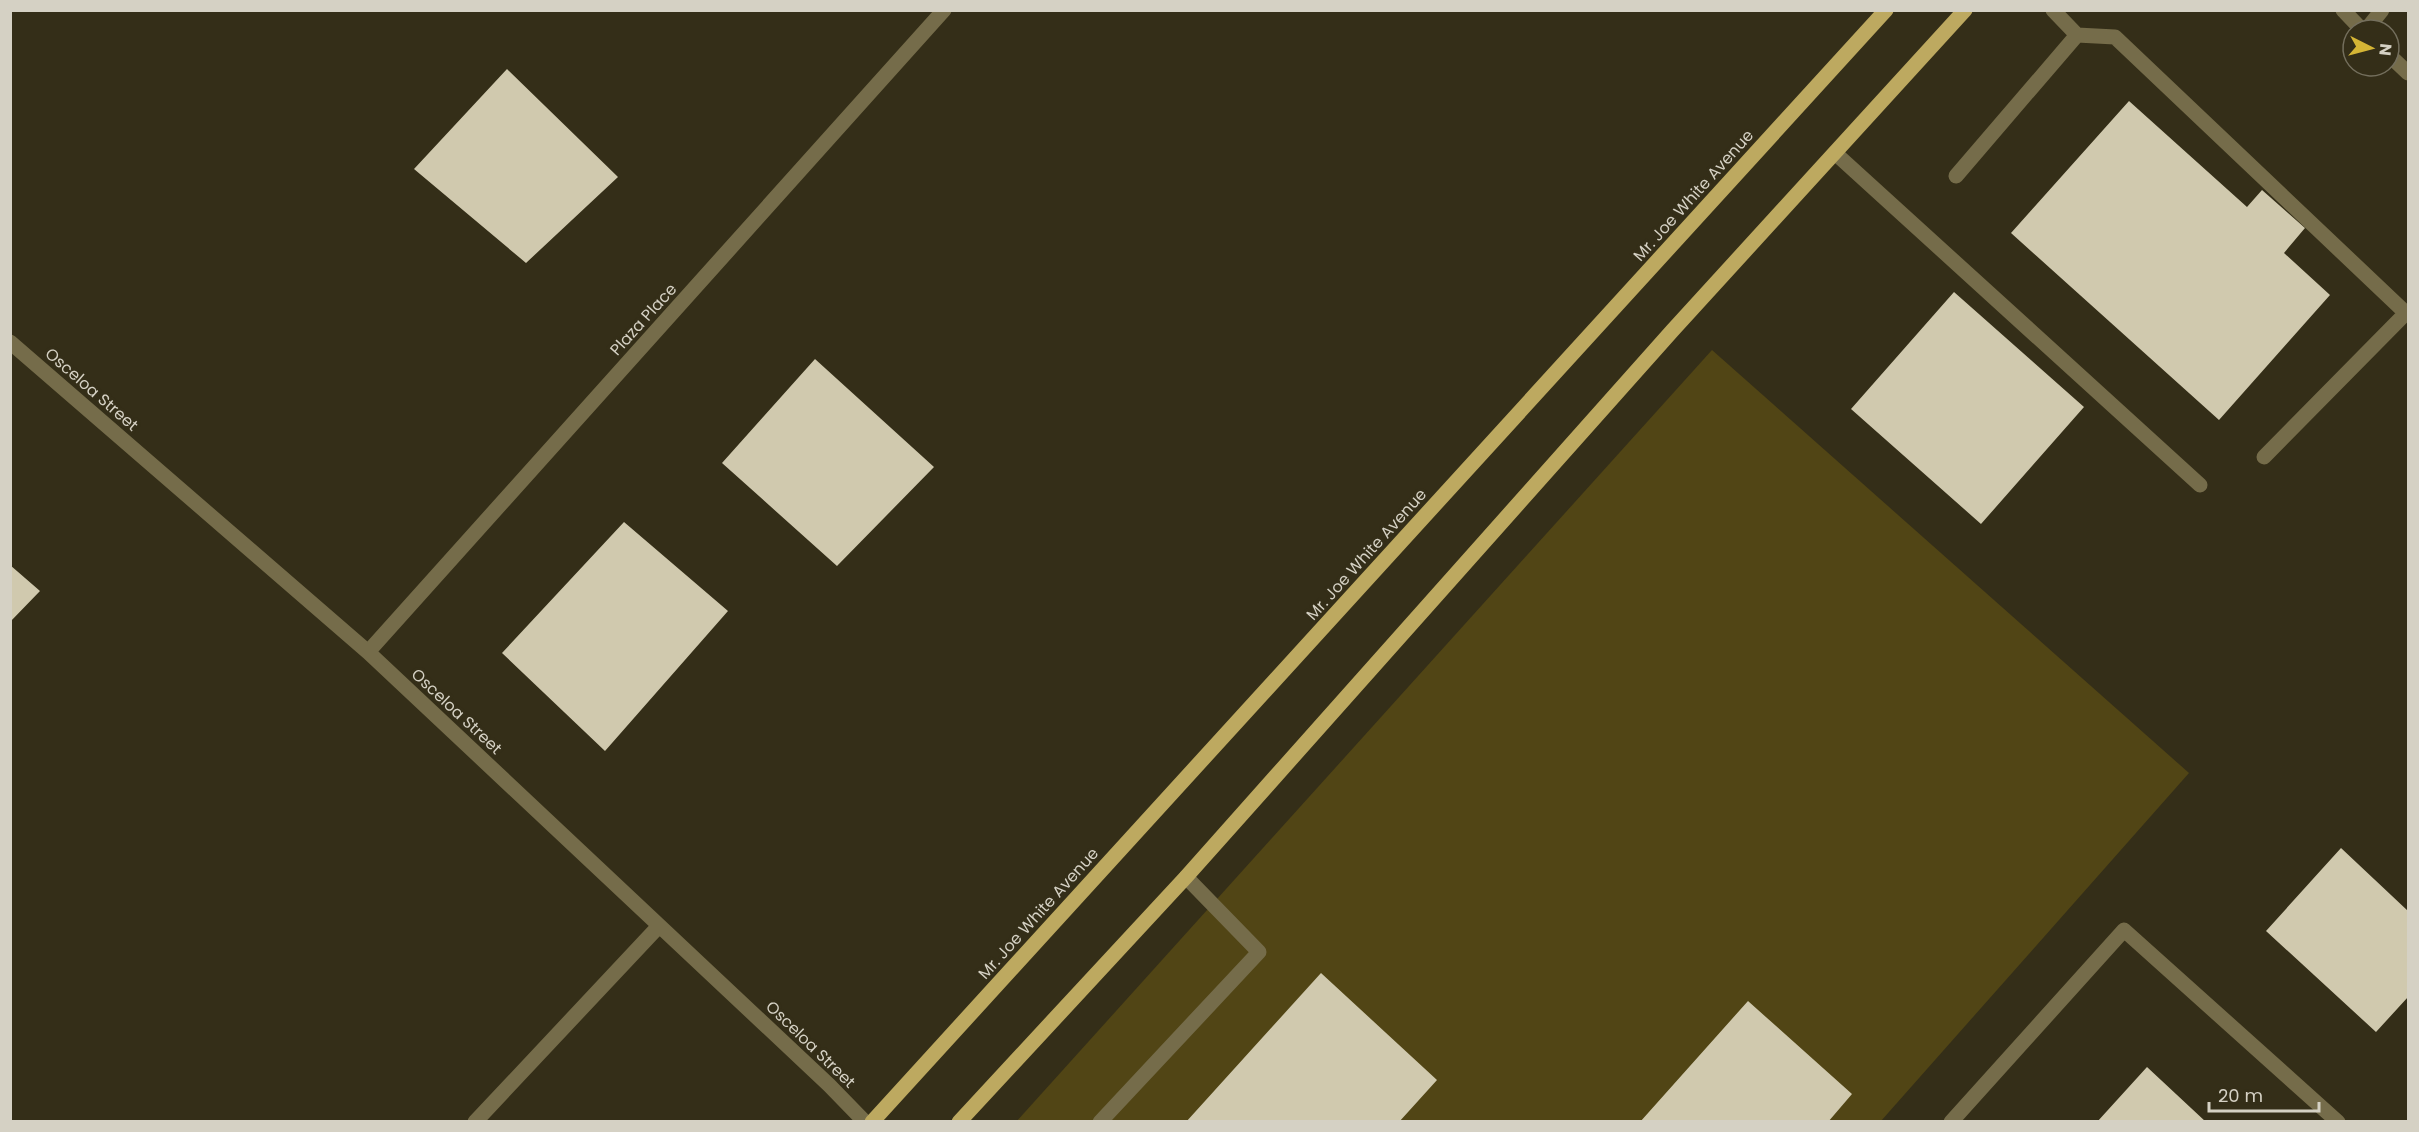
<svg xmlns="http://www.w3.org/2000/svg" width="2419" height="1132" font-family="Poppins,sans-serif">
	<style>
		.green { fill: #514515 }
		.building { fill: #d0c9ae }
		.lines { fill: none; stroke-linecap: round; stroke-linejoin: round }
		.minor { stroke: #756c4a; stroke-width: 15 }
		.major { stroke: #bda960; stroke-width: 15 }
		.labels { text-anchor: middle; stroke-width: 6; stroke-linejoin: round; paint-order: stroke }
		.street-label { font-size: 16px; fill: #d5d1c4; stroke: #342e18 }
	</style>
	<rect width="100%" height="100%" fill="#342e18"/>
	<path class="green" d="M1712,350L2189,773L1881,1121L1016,1122Z"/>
	<path class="building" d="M507,69L618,177L526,263L414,169Z
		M2129,101L2247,207L2262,190L2305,228L2284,253L2330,295L2219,420L2011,233Z
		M1954,292L2084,407L1981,524L1851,409Z
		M815,359L934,467L837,566L722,463Z
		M624,522L728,611L605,751L502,653Z
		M10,565L40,591L10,622Z
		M2341,848L2408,911V997L2376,1032L2266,931Z
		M1321,973L1437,1080L1399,1122H1186Z
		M1748,1001L1852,1094L1828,1122H1640Z
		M2147,1067L2206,1122H2097Z"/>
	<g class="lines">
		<path class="minor" d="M2343,10L2362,30
			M2366,30L2382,10
			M2077,35L2115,37L2408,315
			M2389,55L2408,73
			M1835,153L2200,485
			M1956,176L2077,35L2053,10
			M10,342L368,652L829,1085L865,1122
			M2264,457L2406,313
			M368,652L944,10
			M475,1122L659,926
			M1100,1122L1259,952L1186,877
			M1951,1122L2124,930L2338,1122"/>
		<path class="major" d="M872,1122L1886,10
			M959,1122L1186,877L1672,331L1965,10"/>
	</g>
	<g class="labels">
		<g class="street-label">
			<text transform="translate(1693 195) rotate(-48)" y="6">Mr. Joe White Avenue</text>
			<text transform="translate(643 319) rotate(-48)" y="6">Plaza Place</text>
			<text transform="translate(92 389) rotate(41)" y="6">Osceloa Street</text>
			<text transform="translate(1366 554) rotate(-48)" y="6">Mr. Joe White Avenue</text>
			<text transform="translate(457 711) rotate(43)" y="6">Osceloa Street</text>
			<text transform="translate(1038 913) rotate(-48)" y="6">Mr. Joe White Avenue</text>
			<text transform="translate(811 1044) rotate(44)" y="6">Osceloa Street</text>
		</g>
	</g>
	<rect width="2419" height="1132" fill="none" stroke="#d5d1c4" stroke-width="24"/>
	<g transform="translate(2371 48) rotate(96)"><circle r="28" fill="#342e18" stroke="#746f5d" stroke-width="1.5"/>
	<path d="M0-4.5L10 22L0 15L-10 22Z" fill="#d5b535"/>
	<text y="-9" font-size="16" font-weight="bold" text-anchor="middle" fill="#d5d1c4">N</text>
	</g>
	<path d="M2209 1102v9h110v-9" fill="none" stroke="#d5d1c4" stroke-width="3"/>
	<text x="2218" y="1102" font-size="18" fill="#d5d1c4" stroke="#342e18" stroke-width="4.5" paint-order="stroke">20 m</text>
</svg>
